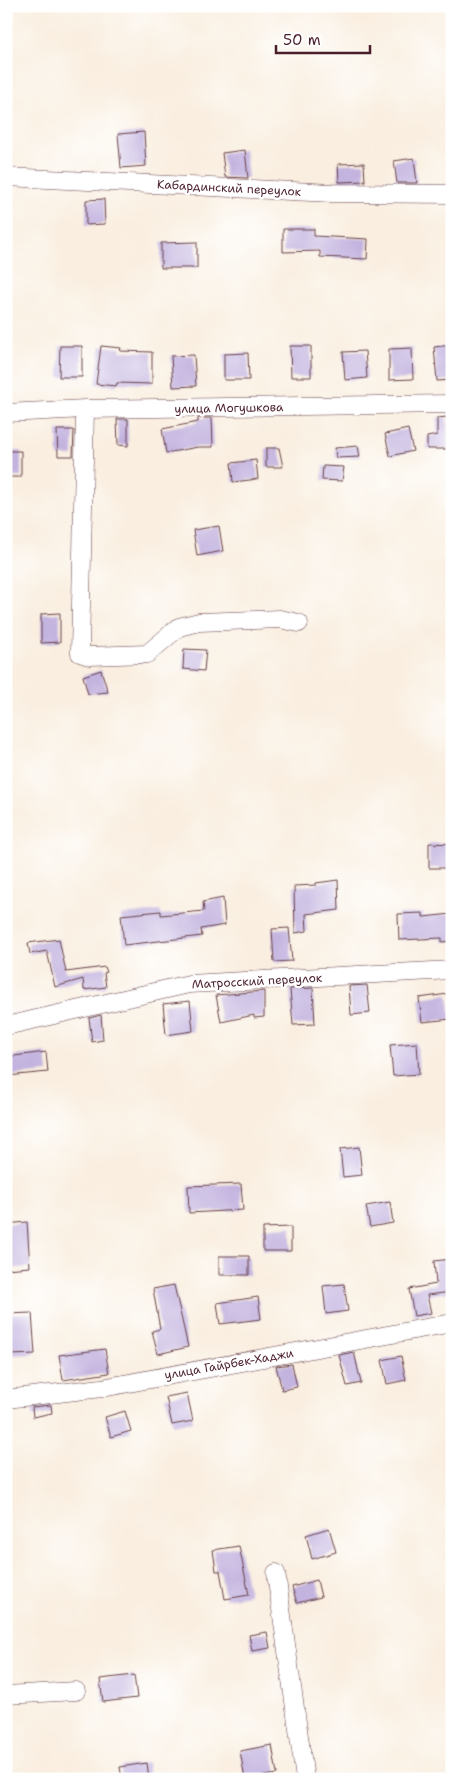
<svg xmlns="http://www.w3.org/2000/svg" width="458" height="1785" font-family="'Shantell Sans',sans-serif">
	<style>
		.building { fill: #c3b3df }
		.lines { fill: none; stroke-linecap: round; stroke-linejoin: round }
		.minor-casing { stroke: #643e46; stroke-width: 19 }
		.minor { stroke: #fff; stroke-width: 18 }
		.labels { text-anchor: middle; stroke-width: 5; stroke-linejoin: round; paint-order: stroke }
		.street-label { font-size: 12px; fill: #4a1f2b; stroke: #fff }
	</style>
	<rect width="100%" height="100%" fill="#fff"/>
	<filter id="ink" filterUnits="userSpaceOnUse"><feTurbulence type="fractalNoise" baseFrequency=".02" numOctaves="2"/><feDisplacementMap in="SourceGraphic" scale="10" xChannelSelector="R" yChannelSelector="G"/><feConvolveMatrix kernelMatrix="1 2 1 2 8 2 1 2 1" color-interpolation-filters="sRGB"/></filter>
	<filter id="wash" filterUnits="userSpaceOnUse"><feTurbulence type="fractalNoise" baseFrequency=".0096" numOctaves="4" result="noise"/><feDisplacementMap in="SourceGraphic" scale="20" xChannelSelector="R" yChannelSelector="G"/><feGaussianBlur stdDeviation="1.12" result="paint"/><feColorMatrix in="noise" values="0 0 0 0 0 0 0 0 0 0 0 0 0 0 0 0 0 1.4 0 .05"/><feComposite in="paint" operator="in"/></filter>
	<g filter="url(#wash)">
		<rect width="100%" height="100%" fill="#f9eedf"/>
		<g id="blocks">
			<path class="building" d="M144,132L146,166L121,168L118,134Z
				M245,150L248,178L225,177L222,153Z
				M414,158L417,183H397L394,161Z
				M364,163L365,181L339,182L338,164Z
				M104,199L105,224L86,225V200Z
				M283,229H314V236L368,239L367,259L320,257V251L283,252Z
				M197,242V268H161V243Z
				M452,345V380L437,381L434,347Z
				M60,346H82V377H59Z
				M101,346L121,348L120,351L152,352V384L117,383L116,386L96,384Z
				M290,346H311V377H291Z
				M412,348L413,379L389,380V349Z
				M365,351L367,378L345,380L343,352Z
				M248,353L249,380H224V354Z
				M194,355L196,386L173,387L171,356Z
				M447,417V449H427V437L437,435V418Z
				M198,418H212L213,447H198L166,453L162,429L198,422Z
				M117,419H128V446L118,445Z
				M408,429L413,451L390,456L385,434Z
				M57,430H74L73,456H58Z
				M358,446L360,457L336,458L335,448Z
				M266,448H279L283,467H266Z
				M6,451H21V477H6Z
				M256,460L258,479L233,482L231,463Z
				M323,466L344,467L342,481L322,480Z
				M219,526L223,551L197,556L193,530Z
				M60,613V642L41,643V614Z
				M184,649L206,650L204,671L183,669Z
				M101,670L108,692L88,694L83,676Z
				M429,843L452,844V868H429Z
				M338,880L339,910L306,914L307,931L295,933L294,886L316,885V883Z
				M223,898L225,925L201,929L202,936L124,945L121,915L161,911V915L204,911L203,902Z
				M423,913V917L452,914V941L442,942V938L399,940L398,914Z
				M289,928L292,961L274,962L272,929Z
				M59,939L66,972L105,967L107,972L104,973L106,987L84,990L83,979L55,987L47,951L30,954L28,943Z
				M367,985L370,1013L351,1015L349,986Z
				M313,988L315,1024L293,1025L290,989Z
				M264,991V1017L254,1018V1015L221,1022L216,995Z
				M448,994L451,1019L422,1022L419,998Z
				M190,1001L193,1031L166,1035L163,1004Z
				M101,1015L103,1040L92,1042L89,1018Z
				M417,1043L419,1074L393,1076L390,1045Z
				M46,1052L48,1072L7,1076L6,1057Z
				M359,1147L362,1175L343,1177L340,1149Z
				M241,1184L243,1210L189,1213L188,1186Z
				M390,1202L393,1223L370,1227L366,1206Z
				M27,1222L30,1267L6,1269V1254H8L6,1224Z
				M291,1227V1251H263V1228Z
				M219,1256H249V1275H219Z
				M452,1259V1292L427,1295L431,1313L414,1316L409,1289L436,1284L434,1261Z
				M344,1284L348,1311L326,1314L323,1286Z
				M174,1285L188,1347L158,1354L152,1331L160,1329L153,1289Z
				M258,1297L261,1319L220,1324L217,1303Z
				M32,1313L35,1354L10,1355L9,1330H6V1314Z
				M105,1349L109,1373L63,1380L59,1355Z
				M354,1352L361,1383L347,1386L339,1355Z
				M401,1356L406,1380L387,1384L382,1360Z
				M292,1364L297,1387L282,1390L276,1366Z
				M187,1393L193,1421L172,1425L166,1397Z
				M51,1405L52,1413L33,1417L32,1407Z
				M125,1411L131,1431L111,1437L105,1417Z
				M329,1528L336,1552L312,1559L306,1535Z
				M239,1546L249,1595L225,1599L220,1571H216L213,1550Z
				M317,1580L321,1597L297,1603L292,1587Z
				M267,1632L270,1648L252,1651L249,1635Z
				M134,1675L137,1698L103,1702L100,1679Z
				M272,1745L277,1774L245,1779L240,1751Z
				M147,1763L149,1779H122L120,1767Z"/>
		</g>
	</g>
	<g filter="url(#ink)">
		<use href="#blocks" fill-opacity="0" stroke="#643e46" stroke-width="1"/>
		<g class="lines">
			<defs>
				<path id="minor" d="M6,177L332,193L452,194
					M85,409L80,653L89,656L147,654L179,627L199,622L280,619L299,623
					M6,413L85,409L452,404
					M6,1026L189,984L452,970
					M6,1399L102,1388L452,1323
					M276,1573L305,1779
					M6,1695L76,1691"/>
			</defs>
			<use href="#minor" class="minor-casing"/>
			<use href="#minor" class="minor"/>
		</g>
	</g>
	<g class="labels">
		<g class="street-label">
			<text transform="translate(229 188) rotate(3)" y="4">Кабардинский переулок</text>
			<text transform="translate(229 408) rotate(-1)" y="4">улица Могушкова</text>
			<text transform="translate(257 981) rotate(-3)" y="4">Матросский переулок</text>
			<text transform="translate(229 1364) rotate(-10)" y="4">улица Гайрбек-Хаджи</text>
		</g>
	</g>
	<rect width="458" height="1785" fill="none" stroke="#fff" stroke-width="25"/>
	<path d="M276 45v8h94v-8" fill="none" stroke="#4a1f2b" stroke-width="2.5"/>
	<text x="283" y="45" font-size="15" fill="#4a1f2b" stroke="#ffffff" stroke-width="4" paint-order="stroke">50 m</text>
</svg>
